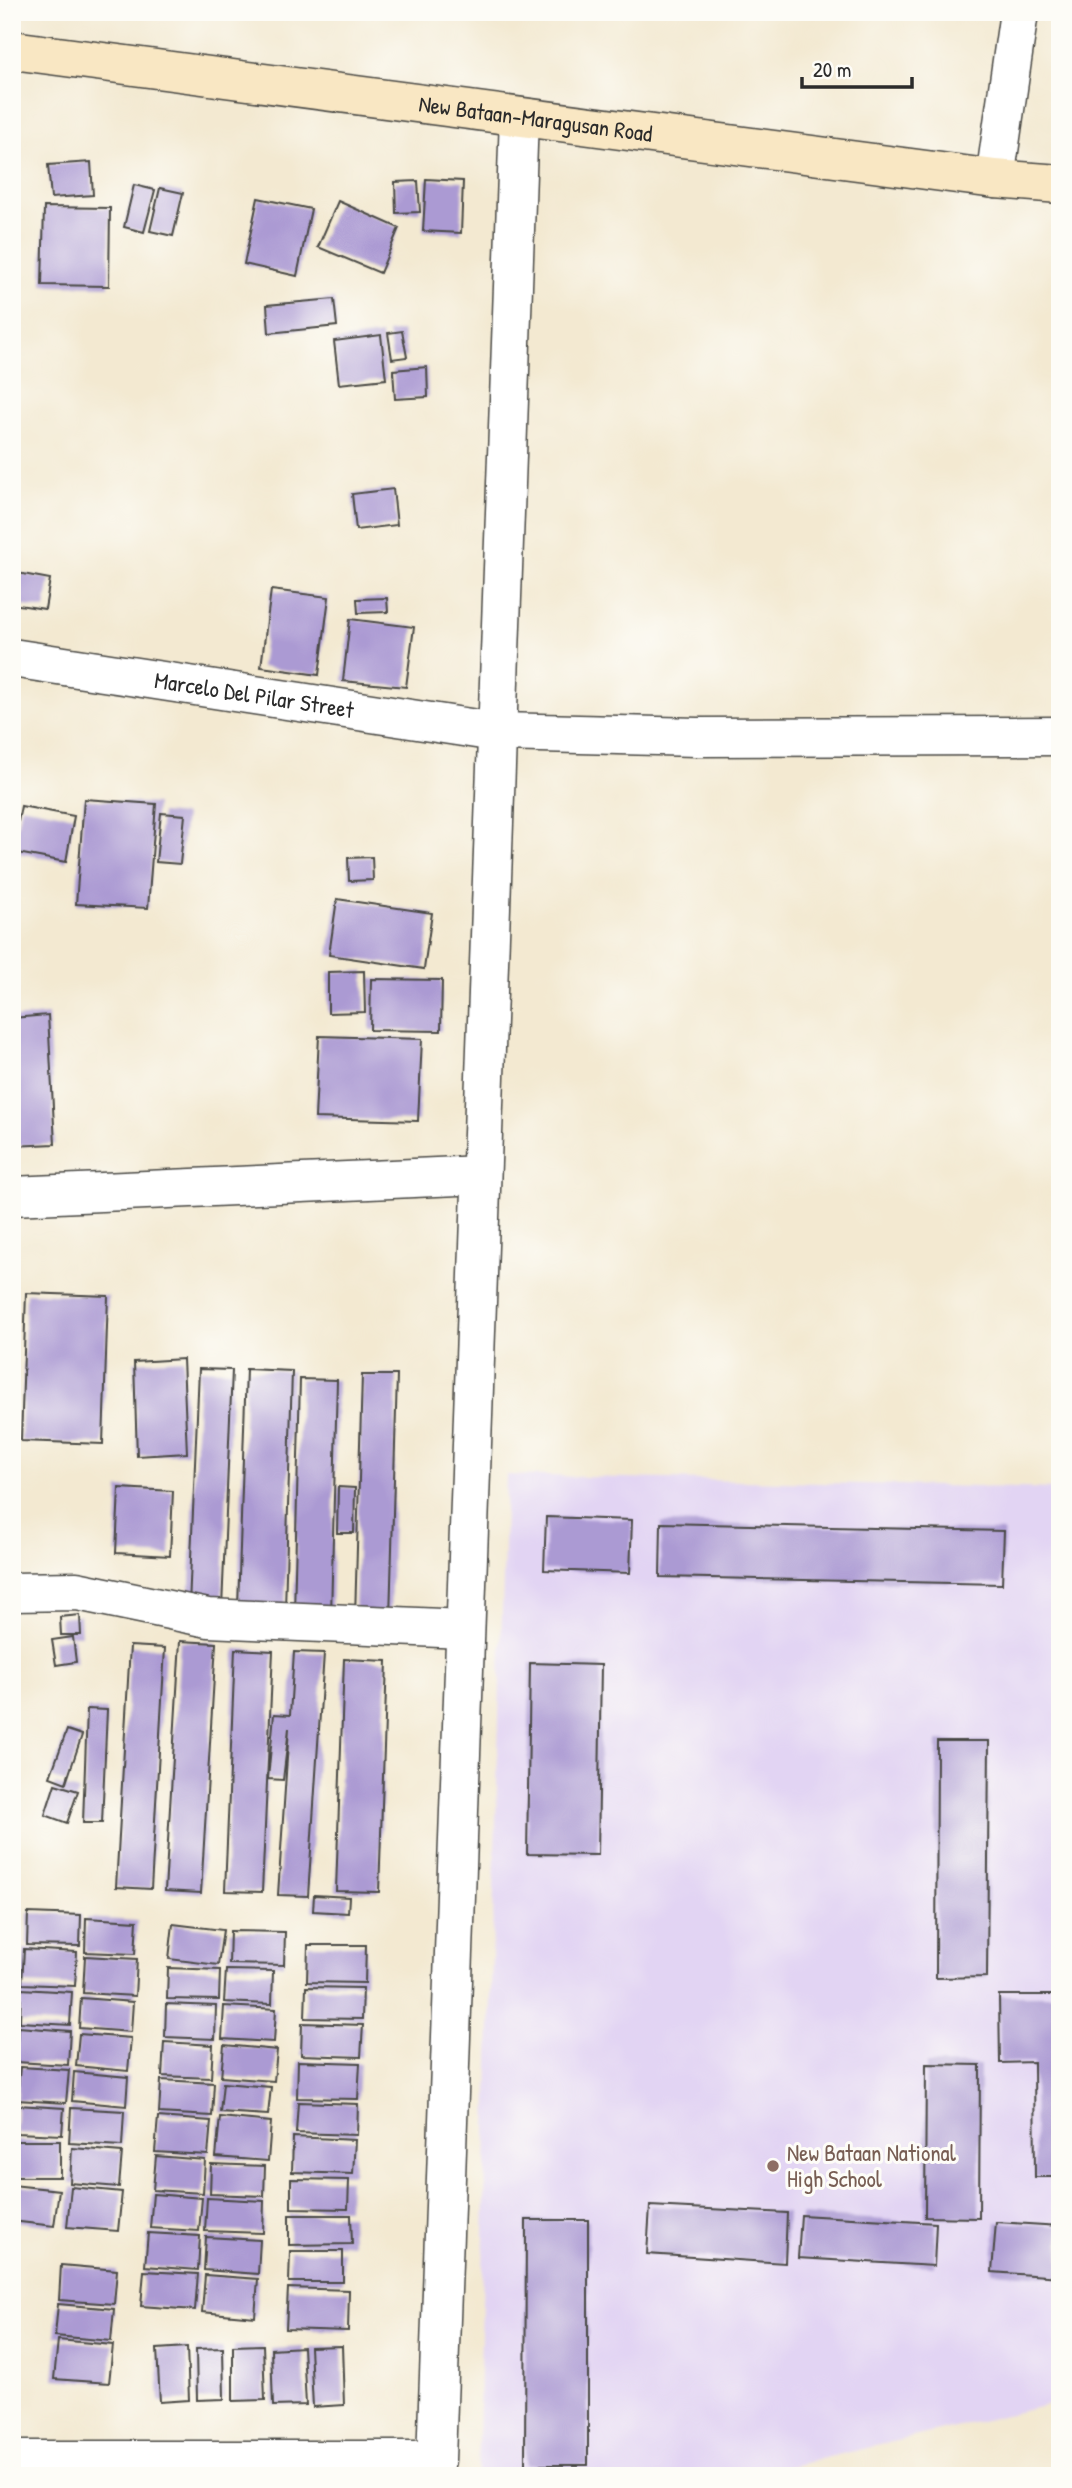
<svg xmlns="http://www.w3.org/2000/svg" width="1072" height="2488" font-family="'Patrick Hand',sans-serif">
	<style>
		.built { fill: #e2d4f3 }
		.building { fill: #ab9ad3 }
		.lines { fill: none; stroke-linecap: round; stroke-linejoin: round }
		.minor-casing { stroke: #494844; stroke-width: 41 }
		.tertiary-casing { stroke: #494844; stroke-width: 41 }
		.secondary-casing { stroke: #494844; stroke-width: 41 }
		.minor { stroke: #fff; stroke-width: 38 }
		.tertiary { stroke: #fff; stroke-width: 38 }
		.secondary { stroke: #f9e7c3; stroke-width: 38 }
		.education-dot { fill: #8d6e63; stroke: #fdfcf7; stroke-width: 2.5 }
		.labels { text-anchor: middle; stroke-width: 6; stroke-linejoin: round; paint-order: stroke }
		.street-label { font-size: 23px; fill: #2b2b2b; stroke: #fdfcf7 }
		.education-label { font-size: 23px; fill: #785e54; stroke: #fdfcf7; text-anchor: start }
	</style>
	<rect width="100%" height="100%" fill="#fdfcf7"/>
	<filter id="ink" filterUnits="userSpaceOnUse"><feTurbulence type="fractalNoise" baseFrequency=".0143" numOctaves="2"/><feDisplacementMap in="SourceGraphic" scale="14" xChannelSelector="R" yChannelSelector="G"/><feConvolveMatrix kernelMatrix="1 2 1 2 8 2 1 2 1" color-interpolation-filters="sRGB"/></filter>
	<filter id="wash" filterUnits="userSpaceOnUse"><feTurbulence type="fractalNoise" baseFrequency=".00686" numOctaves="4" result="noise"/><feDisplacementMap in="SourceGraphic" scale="28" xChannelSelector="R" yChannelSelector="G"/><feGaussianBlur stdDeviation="1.57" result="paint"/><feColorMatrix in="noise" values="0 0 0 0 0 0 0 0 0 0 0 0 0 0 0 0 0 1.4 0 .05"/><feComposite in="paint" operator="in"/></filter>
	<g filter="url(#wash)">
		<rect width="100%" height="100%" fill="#f3e9d1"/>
		<path class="built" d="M506,1475L1060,1489V2402L749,2476H477Z"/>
		<g id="blocks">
			<path class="building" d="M91,162L93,195L51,198L48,165Z
				M426,179L463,181L461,233L423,231Z
				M418,181L420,212L396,213L395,182Z
				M134,185L155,190L144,232L124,227Z
				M160,188L183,193L173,236L150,231Z
				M258,198L311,209L297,276L244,264Z
				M338,201L399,228L380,273L318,247Z
				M44,207L110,208L109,286L42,285Z
				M334,299L337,326L269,333L267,305Z
				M402,331L407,357L392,359L388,333Z
				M381,335L386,379L339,384L334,341Z
				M427,367L428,397L395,399L393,370Z
				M393,489L397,525L356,530L352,494Z
				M12,572L50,579L45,609L12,604Z
				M271,590L329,597L319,675L261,667Z
				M387,598L388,612L358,613L357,599Z
				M350,619L414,627L406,687L343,681Z
				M84,799L156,804L148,908L76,904Z
				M21,806L74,816L66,862L12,852Z
				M161,813L185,815L180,864L156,862Z
				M372,857L373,880L349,881L348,858Z
				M337,899L432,913L424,969L329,955Z
				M364,971L365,1012L328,1013V972Z
				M371,979L442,980L441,1031L370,1030Z
				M48,1015L55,1144L12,1146V1018Z
				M319,1036L422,1039L418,1121L315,1118Z
				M26,1293L108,1296L103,1444L21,1441Z
				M183,1359L187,1453L137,1456L134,1362Z
				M199,1369L232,1370L222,1608L189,1606Z
				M246,1369L292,1371L285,1609L238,1607Z
				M362,1375H397L390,1618L355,1617Z
				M300,1379L337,1380L331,1615L294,1614Z
				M338,1487L355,1488L354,1533H337Z
				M119,1488L173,1491L170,1556L116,1553Z
				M546,1517L632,1520L630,1573L544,1570Z
				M661,1523L1004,1531L1002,1584L660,1577Z
				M80,1615L81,1635H61L60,1617Z
				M73,1637L76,1662L56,1665L52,1640Z
				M180,1641L216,1643L201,1893L165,1891Z
				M130,1646L165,1648L151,1889L116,1887Z
				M235,1649L273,1651L262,1892L225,1891Z
				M294,1652L324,1653L308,1896L278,1895L289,1728L283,1780L268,1779L274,1714L290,1715Z
				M344,1659L387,1661L379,1892L336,1891Z
				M530,1663L601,1665L598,1855L527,1854Z
				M87,1709L107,1710L102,1823H83Z
				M67,1730L82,1735L66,1783L50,1777Z
				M937,1741H989L987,1977L936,1978Z
				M55,1784L78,1791L67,1823L45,1815Z
				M314,1895L349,1897L348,1913L313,1911Z
				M28,1913L81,1915L80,1946L27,1945Z
				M86,1918L137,1921L135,1954L85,1952Z
				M173,1924L223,1930L218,1965L169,1959Z
				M1056,1927H1060V1987H1053Z
				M230,1931L285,1932L284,1965L229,1964Z
				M308,1945H366L365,1983L307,1982Z
				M24,1949L77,1952L75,1986L22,1984Z
				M85,1956L137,1959L135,1996L83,1993Z
				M168,1968L220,1970L219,2000L167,1999Z
				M226,1970L273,1971L272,2004L224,2002Z
				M306,1987L363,1988L362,2019L305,2018Z
				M21,1989L72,1992L70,2025L20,2022Z
				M999,1995H1060V2177H1035L1034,2062L1000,2063Z
				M81,1998L133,2002L131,2032L79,2028Z
				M166,2004L216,2006L215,2039L165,2037Z
				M224,2006L276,2009L274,2042L222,2039Z
				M302,2023L363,2025L361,2057L301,2055Z
				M18,2027L70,2031L68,2065L16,2062Z
				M79,2034L131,2038L128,2071L76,2066Z
				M164,2042L213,2045L211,2078L162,2076Z
				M224,2045L277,2050L274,2081L221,2077Z
				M298,2061L360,2063L358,2099L297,2098Z
				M926,2064L980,2065L979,2218L925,2217Z
				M20,2067L69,2070L66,2103L17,2100Z
				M74,2072L128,2077L126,2106L72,2101Z
				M161,2080L214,2083L212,2116L159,2113Z
				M223,2083L271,2087L268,2115L220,2112Z
				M298,2102L358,2104L357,2135L296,2133Z
				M17,2105L64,2108L62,2135L16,2133Z
				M71,2108L124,2111L122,2146L69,2143Z
				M158,2117L211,2121L208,2155L155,2152Z
				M220,2117L271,2122L268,2161L216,2157Z
				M293,2137L355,2140L353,2174L292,2172Z
				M15,2141H60V2177H15Z
				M72,2148L122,2152L119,2187L70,2183Z
				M156,2156L205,2160L203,2193L153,2190Z
				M211,2164L265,2166L264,2196L210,2194Z
				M291,2179L349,2180L348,2209L291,2208Z
				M12,2185L59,2190L54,2226L12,2221Z
				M71,2187L122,2192L118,2231L67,2227Z
				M153,2194L202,2198L199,2231L150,2228Z
				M207,2198L264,2201L263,2233L205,2231Z
				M650,2206L787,2213L785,2263L647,2254Z
				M289,2215H351L352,2244L289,2245Z
				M801,2215L936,2223L934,2266L798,2258Z
				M526,2220H588V2465H525Z
				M996,2222L1060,2226V2277L992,2272Z
				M148,2233L200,2236L198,2270L145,2266Z
				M206,2237L260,2240L258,2274L204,2270Z
				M290,2251H343V2282H289Z
				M61,2265L117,2270L114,2304L59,2300Z
				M144,2271L198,2274L195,2310L141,2306Z
				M205,2275L258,2279L255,2317L202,2312Z
				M288,2288L349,2290L348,2331L286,2329Z
				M58,2304L114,2309L111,2341L55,2336Z
				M58,2340L113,2345L109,2383L54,2379Z
				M263,2345L265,2400L233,2401V2346Z
				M342,2346L344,2405L313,2407L310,2347Z
				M187,2347L189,2400L160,2402L157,2349Z
				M303,2347L306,2405L273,2406L271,2349Z
				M223,2348L224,2399L197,2400L196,2349Z
				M12,2384H19L18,2414H12Z"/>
		</g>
	</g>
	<g filter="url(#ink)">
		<use href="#blocks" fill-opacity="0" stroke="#494844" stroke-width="2"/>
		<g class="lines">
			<defs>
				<g id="minor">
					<path d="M995,179L1019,12"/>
					<path id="s1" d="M12,658L496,732L697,737L1060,736"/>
					<path d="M12,1196L481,1175"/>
					<path d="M12,1592L77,1591L208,1618L464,1629"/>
				</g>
				<path id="tertiary" d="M12,2460H436L519,117"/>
				<g id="secondary">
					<path id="s2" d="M12,50L995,179L1060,184"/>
				</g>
			</defs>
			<use href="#minor" class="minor-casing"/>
			<use href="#tertiary" class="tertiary-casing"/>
			<use href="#secondary" class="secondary-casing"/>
			<use href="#minor" class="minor"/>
			<use href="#tertiary" class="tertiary"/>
			<use href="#secondary" class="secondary"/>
		</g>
	</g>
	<circle class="education-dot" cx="773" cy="2166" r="7"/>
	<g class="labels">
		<g class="street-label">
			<text dy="8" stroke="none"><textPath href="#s2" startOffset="528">New Bataan-Maragusan Road</textPath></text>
			<text dy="8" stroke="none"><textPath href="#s1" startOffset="245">Marcelo Del Pilar Street</textPath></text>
		</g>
		<g class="education-label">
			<text x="787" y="2161">New Bataan National<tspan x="787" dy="26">High School</tspan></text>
		</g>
	</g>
	<rect width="1072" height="2488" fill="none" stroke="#fdfcf7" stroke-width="42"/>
	<path d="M802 77v10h110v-10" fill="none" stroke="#2b2b2b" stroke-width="3.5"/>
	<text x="813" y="77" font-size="21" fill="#2b2b2b" stroke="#fdfcf7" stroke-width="5" paint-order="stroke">20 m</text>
</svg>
